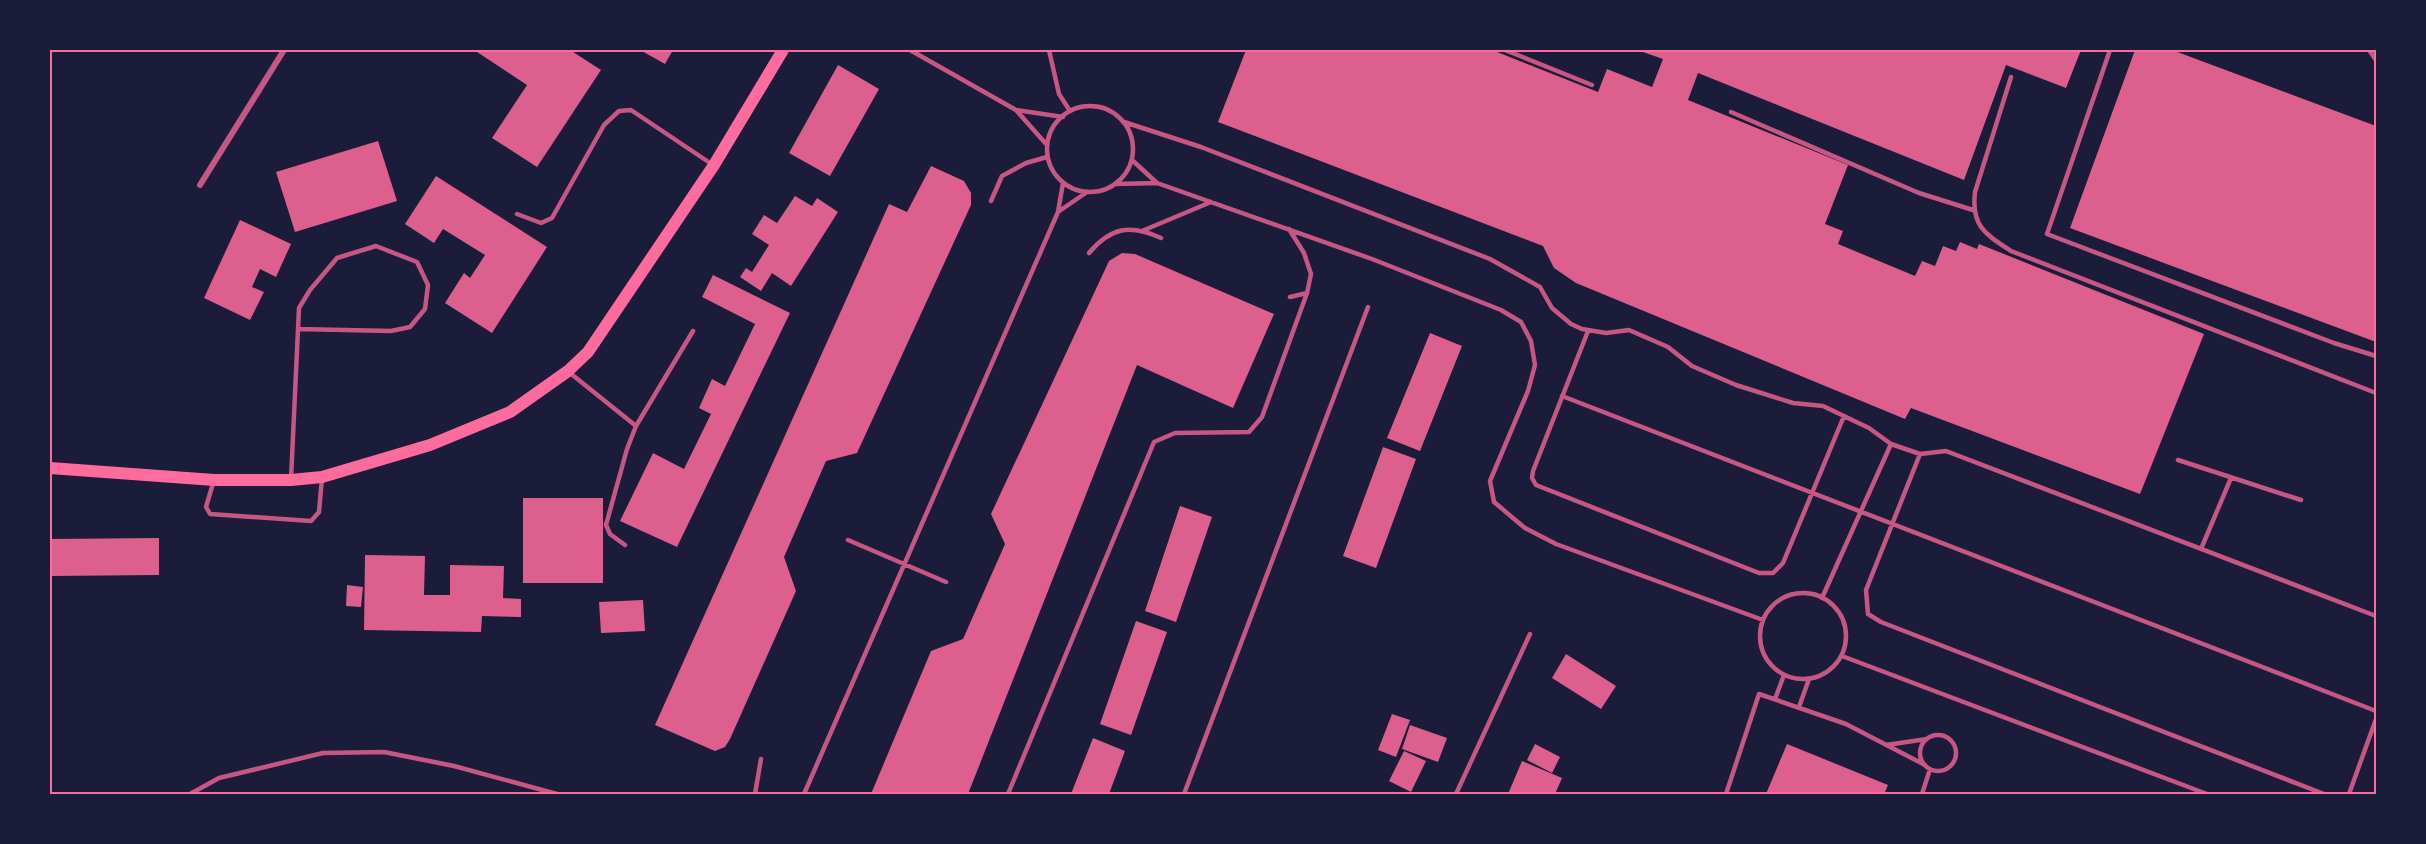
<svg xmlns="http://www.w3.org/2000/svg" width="2426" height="844" font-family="Literata,serif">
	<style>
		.building { fill: #dd5f8e }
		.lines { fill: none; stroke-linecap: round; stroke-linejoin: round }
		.service { stroke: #c65784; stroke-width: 4.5 }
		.minor { stroke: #c65784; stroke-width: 6 }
		.secondary { stroke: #ff6b9d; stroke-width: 12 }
		.neatline { fill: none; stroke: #ff6b9d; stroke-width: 2 }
	</style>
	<rect width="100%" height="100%" fill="#1b1b3a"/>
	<path class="building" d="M474,50H570L601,70L537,167L492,138L527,85Z
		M640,50H673L665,64Z
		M1246,50H1492L1598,92L1607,69L1652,87L1663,59L1637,50H2081L2066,88L2006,65L1964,180L1698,73L1688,100L1848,165L1825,224L1843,231L1838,244L1915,276L1922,261L1935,266L1943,246L1956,251L1960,242L1977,249L1979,244L2204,334L2140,494L1911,408L1905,419L1576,283L1554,268L1543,246L1218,122Z
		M2135,50H2172L2376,126V342L2070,228Z
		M838,65L879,89L830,176L789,153Z
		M378,141L397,201L295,232L276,172Z
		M931,166L964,181L971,193V205L857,453L826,461L784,557L796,591L730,739L725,747L715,751L655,725L889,204L907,212Z
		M436,176L547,247L492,333L445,303L464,273L470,278L485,255L443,229L434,243L405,224Z
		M795,196L812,206L817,198L838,212L791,286L772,273L761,291L740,277L746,268L752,272L769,245L752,234L764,215L777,223Z
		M240,220L291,244L276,277L260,269L252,287L264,292L250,320L204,298Z
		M1122,253L1135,254L1274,314L1233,408L1137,365L968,794H871L931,651L963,639L1005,544L991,514L1109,261Z
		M713,275L790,313L677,547L620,521L653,453L684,469L711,414L699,408L712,379L725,386L755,324L702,297Z
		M1430,333L1462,346L1420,451L1387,438Z
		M1383,447L1416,459L1376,568L1343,556Z
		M523,498H603V583H523Z
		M1180,506L1212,517L1176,622L1145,611Z
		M159,538V575L50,576V539Z
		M365,555L425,556L424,595H450V565L504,566L503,598L521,599V617L482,616L481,632L364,630Z
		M347,585L363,587L361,607L346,606Z
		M643,600L645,631L601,633L599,602Z
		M1136,621L1167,632L1131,735L1100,724Z
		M1566,654L1616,686L1601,709L1552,678Z
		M1392,714L1410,720L1396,757L1378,750Z
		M1410,725L1447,738L1438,762L1402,749Z
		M1093,738L1125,751L1109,794H1071Z
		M1535,744L1560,757L1552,773L1527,760Z
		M1787,744L1888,785L1884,794H1766Z
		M1404,751L1426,761L1411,792L1389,781Z
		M1522,761L1562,778L1555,794H1508Z"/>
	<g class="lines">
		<path class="service" d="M910,50L1016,110L1047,145
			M1049,50L1059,94L1070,111
			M1505,50L1592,85
			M2110,50L2047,234L2334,343L2376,356
			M2369,50L2376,60
			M2011,77L1975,192C1971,226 1985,234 2011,251L2376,393
			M1047 149a43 43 0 1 1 86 0a43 43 0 1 1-86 0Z
			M1016,110L1063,117
			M1731,112L1919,193L1973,210
			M1124,122L1201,147L1490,259L1540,287L1552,308L1571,324L1582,329L1606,333L1629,330L1668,347L1692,366L1736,385L1793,403L1823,406L1869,428L1891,444L1920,454L1946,451L2376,616
			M1132,160L1157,183
			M1115,184L1157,183L1372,259L1501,310L1521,322L1531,341L1535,365L1528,391L1490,481L1494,502L1525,528L1556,544L1763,620
			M991,201L1002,176L1026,163L1047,157
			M1058,212L1087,192
			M517,214L541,223L552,218L604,125L619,111L631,110L713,165
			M1289,229L1304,253L1311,274L1307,293L1290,297
			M1142,231L1211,202
			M1089,253C1111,227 1130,224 1161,238
			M1588,331L1533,471L1532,478L1536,485L1759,573H1773L1783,563L1844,416
			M570,373L636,426L627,449L606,525L610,534L625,545
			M1562,396L2376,711
			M636,426L693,331
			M1920,454L1866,590L1868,614L1881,622L2324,794
			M2178,460L2301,500
			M291,479L299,308L310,290L337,258L376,246L417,262L428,285L425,309L410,327L391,331L298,329
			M214,480L206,507L210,514L311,521L319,512L322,478
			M848,540L946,582
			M2201,549L2231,478
			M1760 636a43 43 0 1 1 86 0a43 43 0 1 1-86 0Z
			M1822,598L1891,444
			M1842,656L2207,794
			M1775,699L1784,675
			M1799,707L1809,679
			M1920 753a18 18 0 1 1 36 0a18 18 0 1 1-36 0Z
			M1886,745L1927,739
			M190,794L219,778L323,753L384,752L454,766L557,794
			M755,794L761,759
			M804,794L1058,212L1063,183
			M1008,794L1154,442L1175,433L1249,432L1262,417L1307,293
			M1184,794L1368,307
			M1456,794L1530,634
			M1726,794L1759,694L1846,724L1925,765
			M1922,794L1930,769
			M2349,794L2376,719"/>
		<path class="minor" d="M200,185L284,50"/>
		<path class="secondary" d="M50,468L214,480H291L322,477L430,445L510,412L568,371L588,352L714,165L783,50"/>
	</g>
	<rect width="2426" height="844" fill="none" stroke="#1b1b3a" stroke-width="102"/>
	<rect x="51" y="51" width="2324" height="742" class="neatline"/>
</svg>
